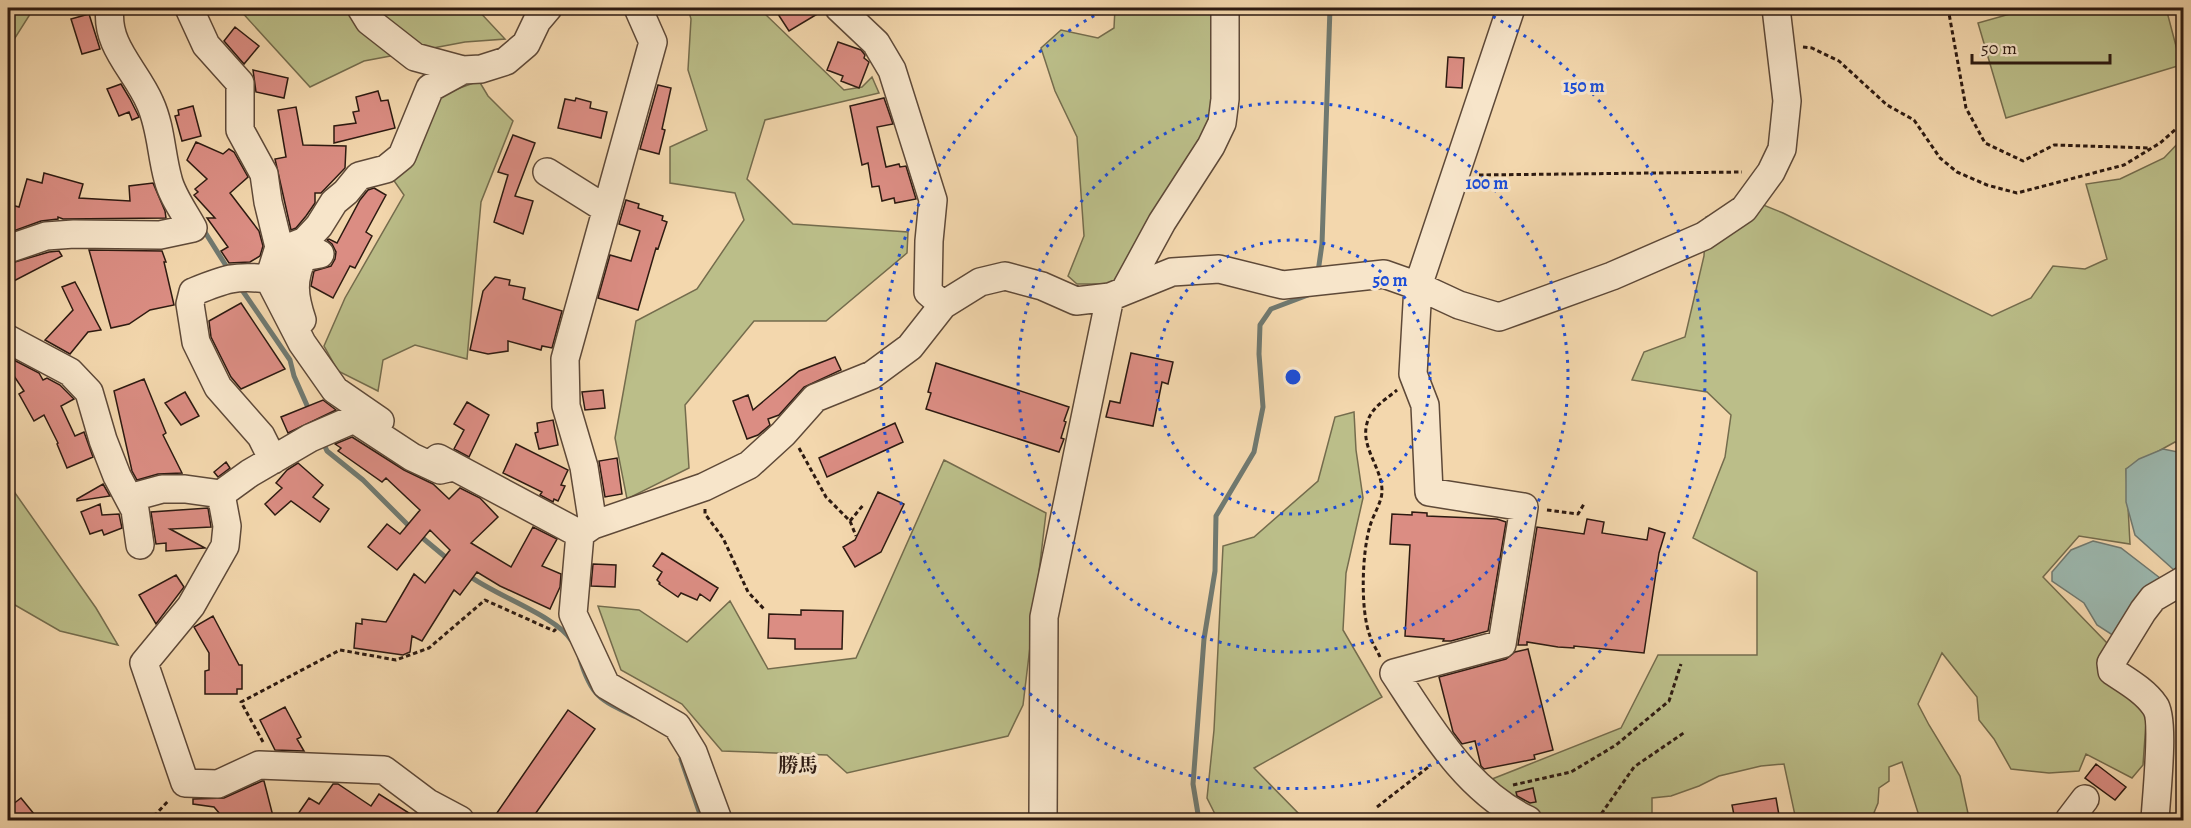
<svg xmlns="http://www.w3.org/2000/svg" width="2191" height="828" font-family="Alegreya,'Noto Serif JP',serif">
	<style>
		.green { fill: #bbbe89; stroke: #746c4d; stroke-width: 1.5 }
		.water { fill: #9cb8af; stroke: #707970; stroke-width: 1.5 }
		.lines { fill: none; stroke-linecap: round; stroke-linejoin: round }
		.stream { stroke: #707970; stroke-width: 5 }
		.building { fill: #db8d83; stroke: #2d1a11; stroke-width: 1.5 }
		.minor-casing { stroke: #5e4938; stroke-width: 30 }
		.path { stroke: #2d1a11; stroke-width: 3; stroke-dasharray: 4.5 3; stroke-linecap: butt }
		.minor { stroke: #f7e5ca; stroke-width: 27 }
		.ring { fill: none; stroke: #1d4ed8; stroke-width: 3; stroke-dasharray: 3 6 }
		.labels { text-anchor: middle; stroke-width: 6; stroke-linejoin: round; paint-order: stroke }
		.quarter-label { font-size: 20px; font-weight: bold; fill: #2d1a11; stroke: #f7e5ca }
		.centre { fill: #1d4ed8; stroke: #f7e5ca; stroke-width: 3 }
		.ring-label { font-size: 18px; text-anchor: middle; font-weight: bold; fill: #1d4ed8; stroke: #f7e5ca; stroke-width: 6; stroke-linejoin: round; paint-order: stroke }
	</style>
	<rect width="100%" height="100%" fill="#f3d7ad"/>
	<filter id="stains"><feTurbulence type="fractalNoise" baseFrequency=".00333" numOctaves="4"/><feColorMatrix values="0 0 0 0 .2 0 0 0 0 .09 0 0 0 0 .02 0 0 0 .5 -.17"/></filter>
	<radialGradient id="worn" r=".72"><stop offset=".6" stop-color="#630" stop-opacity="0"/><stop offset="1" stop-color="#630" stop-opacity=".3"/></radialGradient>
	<path class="green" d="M8,8H34L8,49Z
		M238,8H476L505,39L465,42L364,61L310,87Z
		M688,8H755L764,13L844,90L862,87L872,77L879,93L765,120L747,179L793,224L908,232L907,253L826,321H754L685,405L689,468L627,499L615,438L636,321L697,289L744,220L735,193L670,183V147L707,130L688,70L691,19Z
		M1115,8H1215L1216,111L1124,276L1111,284H1077L1068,276L1084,236L1077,137L1055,91L1041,48L1061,30L1098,38L1114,28Z
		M2031,8H2166L2181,65L2006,118L1978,23Z
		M479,81L488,96L513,121L481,202L467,359L415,345L383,360L378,391L338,371L324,346L345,298L404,195L390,175L435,97Z
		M2183,138V448L2175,442L2126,469L2130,544L2079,536L2043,577L2107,643L2140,690L2146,722L2143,765L2132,778L2086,754L2079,771L2049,773L2011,769L1994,739L1979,720L1977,697L1942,653L1918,704L1929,725L1960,776L1969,818L1920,819L1902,762L1889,767V781L1879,788L1878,803L1873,815L1845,820H1796L1784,764L1761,766L1719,776L1699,786L1671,796L1652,798V820H1554L1535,814L1487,781L1621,728L1658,655H1757V572L1693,538L1725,457L1731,415L1707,392L1632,380L1644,352L1685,337L1704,256L1706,217L1751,200L1783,213L1992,316L2031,298L2053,266L2085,269L2107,259L2086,184L2120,179L2164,158Z
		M1354,412L1356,450L1363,498L1346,573L1343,630L1382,697L1254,768L1305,820H1218L1207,798L1214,730L1223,546L1254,537L1318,481L1335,417Z
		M944,460L1046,513L1023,705L1008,736L847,773L827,755L722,751L682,704L621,670L598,606L639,610L687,642L730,601L768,669L856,658Z
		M8,483L96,608L118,645L60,631L8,601Z"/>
	<path class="water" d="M2163,449L2183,453V560L2174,570L2135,535L2126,502V469L2139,459Z
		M2093,541L2121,548L2160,578L2135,602L2114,636L2097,625L2084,603L2052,581V572L2071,550Z"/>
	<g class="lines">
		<path class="stream" d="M203,229L230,272
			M1318,272L1322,244L1330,8
			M240,287L290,360L294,376L317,428
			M323,442L327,451L363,480L412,529
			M419,535L449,560
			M468,575C494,595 556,616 571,640
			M580,659C591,696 600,700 634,716
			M681,759L702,820
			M1203,820L1198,814L1193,784L1204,639L1215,571L1216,516L1254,452L1263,407L1259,354L1260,325L1271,309L1308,295"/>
	</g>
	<path class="building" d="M774,8H824V10L789,31Z
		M89,14L100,49L82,54L71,19Z
		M235,27L259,46L244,64L224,41Z
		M838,42L861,50L865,55L864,58L869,62L859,88L841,81L843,76L827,70Z
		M1448,57L1464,58L1462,88L1446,87Z
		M253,70L288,78L284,98L256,92Z
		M121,84L130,99L139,117L132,120L129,112L119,116L107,89Z
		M658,85L671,88L662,129L665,130L659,154L640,149Z
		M378,91L381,101L388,100L395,128L334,143V126L356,123L353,112L359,111L356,97Z
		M576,98L591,102L590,108L607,112L601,138L558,128L565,99L575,101Z
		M884,98L893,124L877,127L886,167L899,164L900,167L906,166L916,199L895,203L894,198L882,201L879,186L872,187L868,163L862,165L850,106Z
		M193,106L201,136L182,141L175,116L179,115L178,110Z
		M296,107L303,145L346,146L345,168L321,193H315V203L306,216L296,228L291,230L275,159L286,157L278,110Z
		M513,135L535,143L515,196L533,201L523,234L494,222L508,175L498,172Z
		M196,142L223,154L229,149L234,152L248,177L230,193L259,231L263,246L260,256L250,262L229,263L221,251L228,247L207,218H215L194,195L198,192L195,189L207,179L187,160Z
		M44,173L83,184L79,198L130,201L129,186L153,183L165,211L166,218L63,219L58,217V219L41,221L8,233V204L19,207L27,179L42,183Z
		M374,188L386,195L366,232L372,236L355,268L350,266L333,298L311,286L314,271L331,266L335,259L336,252L332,244L327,240L329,239L337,243L360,200L368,190Z
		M626,200L639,204L638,208L663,216L662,220L667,222L658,249L656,248L638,310L598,298L610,255L631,261L640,231L619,224Z
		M89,250L162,251L166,262H164L174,305L150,310L129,324L111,328Z
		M59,251L62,256L8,284V264L49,252Z
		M495,277L510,280L509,285L525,288L523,299L562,311L552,348L542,346L541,350L508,341V351L488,354L470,350L483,291Z
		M75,282L101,330L88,332L70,354L45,340L73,310L62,287Z
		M241,303L285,369L241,389L231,377L211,337L209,321Z
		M1131,353L1173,362L1168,384L1162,382L1153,426L1106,417L1110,401L1120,403Z
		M8,357L39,373L43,380L47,378L60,385L74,399L61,406L75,436L84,432L93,457L67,468L57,444L58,443L44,415L34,421L19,394L24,391L8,367Z
		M835,357L841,370L804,387L779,415L768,419L770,425L758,435L747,439L733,401L748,395L753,410L799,371Z
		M936,363L1069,407L1064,421L1066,422L1061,438L1064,439L1059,452L926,409L931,393L928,392Z
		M144,379L166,433L163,435L182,473L158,474L137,480L132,471L114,391Z
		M603,390L605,408L585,410L582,392Z
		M185,392L199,416L181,425L165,403Z
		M323,400L336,410L288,433L281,417Z
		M467,402L489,415L469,457L454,449L464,430L454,424Z
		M553,420L558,445L539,449L535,433L538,432L537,423Z
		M895,423L903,442L827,477L819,458Z
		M352,437L404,470L433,484L449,499L460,488L480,498L498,517L471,543L511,567L533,527L557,539L542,566L561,574L560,587L550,609L500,586L477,572L460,595L454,590L422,641L412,636L410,652L403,655L354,648L356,623L362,624V619L386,622L414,574L425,583L450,550L430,530L397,570L368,547L387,524L400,534L420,510L386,478L382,482L338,451L341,448L335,444Z
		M516,444L568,470L561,485L565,486L558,501L554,499L553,502L540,495L542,492L503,473Z
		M617,458L622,494L605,497L599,461Z
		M226,462L230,468L218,477L214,472Z
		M298,463L323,485L313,497L329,509L320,522L291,501L275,515L265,504L282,488L276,483L287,470Z
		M103,484L110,496L77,501V499Z
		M878,492L904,504L881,552L855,567L843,547L855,540Z
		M100,504L102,515L119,514L122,528L104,535L102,530L90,534L81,512Z
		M208,508L211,527L170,529L205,548L166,551V543L156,544L151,512Z
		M1412,512L1427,513V516L1497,519L1506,522L1488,631L1451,641H1443L1444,639L1405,636L1410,545L1390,544L1392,514L1412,515Z
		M1587,519L1604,522L1602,533L1647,540L1649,528L1665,533L1659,553L1644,653L1574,646V648L1558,647L1527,642V645H1518L1537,527L1584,534Z
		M662,553L718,588L710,601L700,594L697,600L681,593L678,597L659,584L660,583L657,580L662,572L653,566Z
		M593,564L616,565L615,587L591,586Z
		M176,575L184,587L156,624L139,595Z
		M801,610L843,611L842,649H795V639L768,638L769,614L801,615Z
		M213,616L239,665H242V689H237V694H205V671L209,670V653L194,627Z
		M1528,649L1553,750L1534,755L1535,759L1484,769L1481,766L1475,741L1462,744L1453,732L1439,677L1506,659L1515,652Z
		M285,707L301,737L297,739L304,751L275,750L260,720Z
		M568,710L595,729L531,820H492Z
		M2096,764L2126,787L2115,800L2085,778Z
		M262,781H264L274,820H225L214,807L193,804V799L224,798Z
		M333,784H338L371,806L379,794L420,820H309L298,814L309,798L319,804Z
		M1533,788L1536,802L1530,803L1517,796L1516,792Z
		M21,798L39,820H8V808Z
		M1776,798L1779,815L1735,820L1732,805Z"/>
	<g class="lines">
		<defs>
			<path id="minor" d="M189,8L206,45L240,83V130L264,174L268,202L279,247L269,279L302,343L335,390L380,421
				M361,8L369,21L415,57L463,70L481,69L506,61L526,44L537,21L548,8
				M839,8L876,43L892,70L933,200L929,241L928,292L943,305
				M1511,8L1418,286L1413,374L1425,405L1429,492L1524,507L1502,644L1394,673C1431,729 1466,790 1528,820
				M547,172L606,209
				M279,247H290L305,241L319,226L334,202L346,192L359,176L386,169L402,156L430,88L463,70
				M8,249L46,236L74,234L160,235L193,228C185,213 172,196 168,179C161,154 161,127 150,103C136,70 105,46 110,8
				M269,279C234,275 225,279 193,292L190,304L196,342L218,387L261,436L273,460
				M1125,290L1162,222L1211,146L1222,123L1225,99V8
				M302,320C294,296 292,280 303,257L320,254
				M8,339L70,372L89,392L103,440L117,476L135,510L140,545
				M438,458L580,534
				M453,467L440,470L412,457L354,419L310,438L250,473L221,494L227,526L225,546L191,606L144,663L185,783L218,784L259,765L384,770L428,803L460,820
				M129,498L162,489H185L221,494
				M593,525L584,467L566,406L565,359L653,42L638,8
				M580,534L593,525L704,487L749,465L783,434L815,398L872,375L910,347L943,305L980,282L1005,276L1042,286L1076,301L1110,297L1172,272L1219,269L1283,285L1384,274L1418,286L1459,305L1499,317L1612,276L1704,236L1744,209L1771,172L1782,149L1787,101L1776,8
				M580,534L573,614L606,685L677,726L693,752L718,820
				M1043,820L1044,617L1110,297
				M2069,820L2085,799
				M2155,820C2156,799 2165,719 2155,706C2145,691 2127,681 2112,671L2111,663L2143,611L2153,598L2184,580"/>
		</defs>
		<use href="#minor" class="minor-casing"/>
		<path class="path" d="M1948,8L1966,108L1985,143L2023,161L2054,145L2150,148
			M1803,47L1812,48L1839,61L1887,105L1914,120L1940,158L1957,172L1987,185L2017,193L2124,165L2160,143L2184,122
			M1479,175L1742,172
			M799,448L826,497L850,521L856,536
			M705,509V514L723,538L748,592L764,609
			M1547,510L1578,514L1584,504
			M850,521L864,504
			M1380,657C1377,650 1372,643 1370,636C1360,610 1362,552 1370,526C1373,515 1382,502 1382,491C1382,469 1363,450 1366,428C1369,408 1383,402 1397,390
			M263,742L241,702L340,650L396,660L429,648L485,600L554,631L556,629
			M1513,785L1571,772L1616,745L1669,701L1681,664
			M1377,807L1431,765
			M139,820L156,814L169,800
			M1597,820L1634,767L1685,732"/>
		<use href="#minor" class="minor"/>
	</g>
	<g class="ring">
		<circle cx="1293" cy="377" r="137"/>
		<circle cx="1293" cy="377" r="275"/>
		<path d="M1477 8A412 412 0 1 1 1109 8"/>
	</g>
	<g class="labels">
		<g class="quarter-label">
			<text x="798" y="772">勝馬</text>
		</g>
	</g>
	<circle cx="1293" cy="377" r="9" class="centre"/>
	<g class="ring-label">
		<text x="1584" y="92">150 m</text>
		<text x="1487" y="189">100 m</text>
		<text x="1390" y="286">50 m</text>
	</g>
	<rect width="2191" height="828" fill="none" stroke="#f3d7ad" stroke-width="30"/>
	<rect x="9" y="9" width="2173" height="810" fill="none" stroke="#2d1a11" stroke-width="3"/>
	<rect x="15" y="15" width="2161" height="798" fill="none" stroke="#2d1a11" stroke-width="1.5"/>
	<path d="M1972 54v9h138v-9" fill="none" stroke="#2d1a11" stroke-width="3"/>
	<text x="1981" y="54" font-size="18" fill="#2d1a11" stroke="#f7e5ca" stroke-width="4.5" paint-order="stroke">50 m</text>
	<rect width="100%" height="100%" filter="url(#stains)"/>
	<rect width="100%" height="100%" fill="url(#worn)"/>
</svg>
